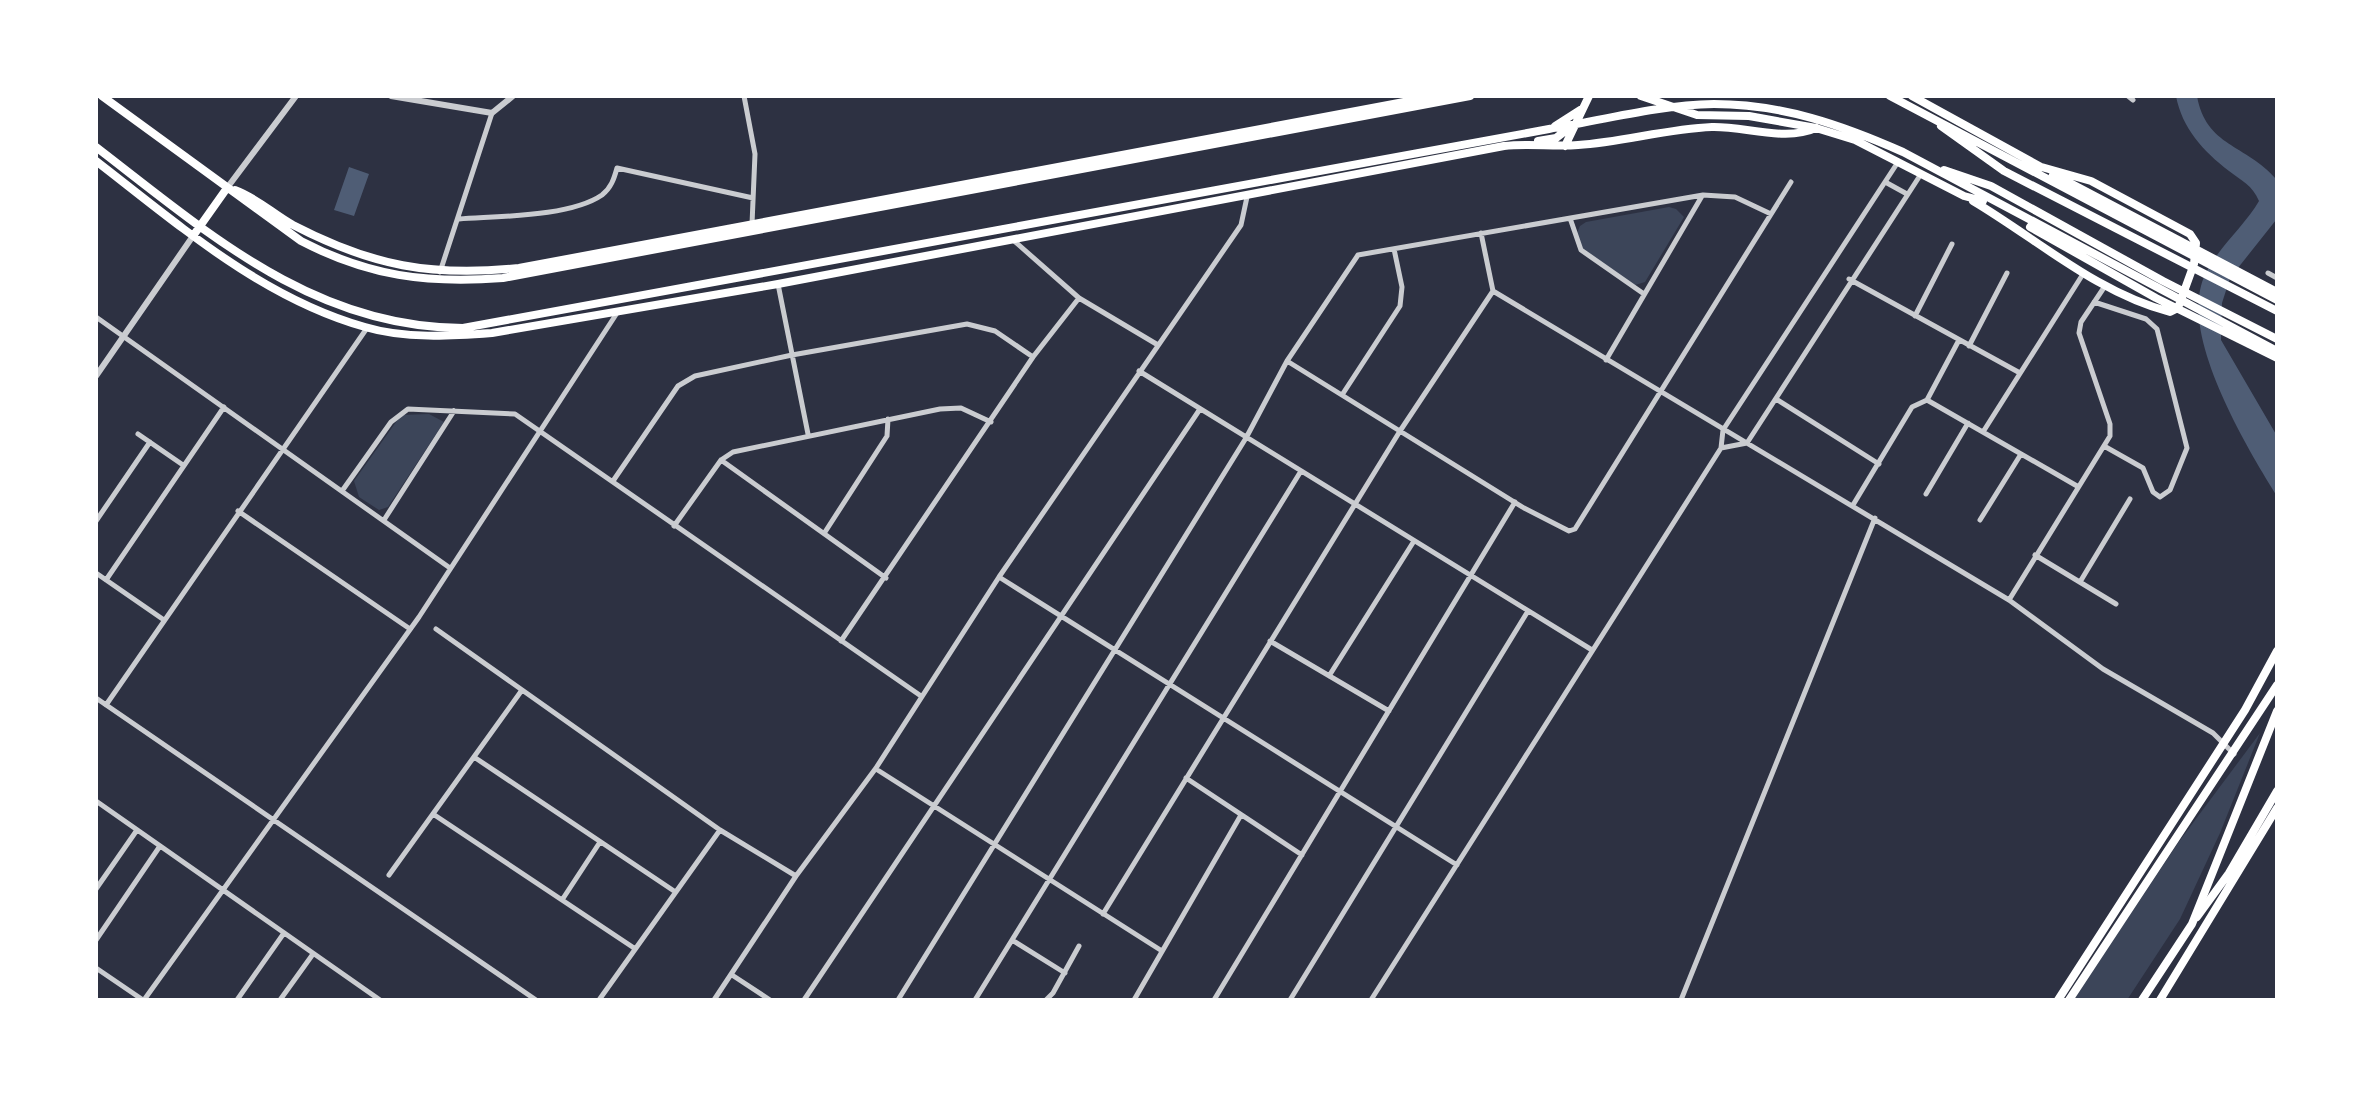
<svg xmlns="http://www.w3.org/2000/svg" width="2373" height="1096" font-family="'Work Sans',sans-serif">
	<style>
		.green { fill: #3c4559 }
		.water { fill: #4f5d75 }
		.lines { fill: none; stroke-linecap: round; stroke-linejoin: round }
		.minor { stroke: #caccd0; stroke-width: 5 }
		.tertiary { stroke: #caccd0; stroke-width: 6 }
		.primary { stroke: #fff; stroke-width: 8 }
		.trunk { stroke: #fff; stroke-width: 8 }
	</style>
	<rect width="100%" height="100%" fill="#2d3142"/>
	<path class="green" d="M1669,207L1676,209L1684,217L1645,282L1635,285L1581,252L1576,235L1580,226L1586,222Z
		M429,414L444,422L388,507L379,510L359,497L354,481L401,415Z
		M2260,733L2220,833L2180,919L2127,1000H2073L2178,843Z"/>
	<path class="water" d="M2176,96H2197C2206,147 2246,144 2276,179V220L2230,278L2222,303L2221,340L2277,436V496C2247,448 2185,344 2201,286C2209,255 2243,229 2259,201C2252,185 2242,181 2229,171C2203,151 2182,128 2176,96Z
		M349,167L369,174L354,216L334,210Z"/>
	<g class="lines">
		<path class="minor" d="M744,96L755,154L752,224
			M2128,96L2133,100
			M1887,183L1907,194
			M459,219C498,216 570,217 602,195C611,188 614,179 617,168L753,198
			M1571,221L1581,250L1644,294
			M1481,233L1493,291
			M1012,239L1079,298L1158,345
			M440,272L492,113
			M2268,273L2277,278
			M1849,279L2020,373
			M778,284L808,434
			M1493,291L2009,600L2103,669L2213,733L2234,754
			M2094,302L2146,319L2157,329L2187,448L2170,490L2160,497L2153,492L2143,468L2104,446
			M1915,316L1952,244
			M96,317L450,568
			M1969,346L2007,273
			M1606,360L1702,196
			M1287,361L1524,508L1569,531L1575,529L1791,182
			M1139,371L1592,650
			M1342,395L1400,306L1402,287L1394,249
			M1776,399L1879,464
			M1927,400L1959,340
			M1983,432L2083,274
			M138,434L183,465
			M1721,448L1747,443L1921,174
			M721,460L886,578
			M613,481L678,386L695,376L792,355L967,324L995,331L1033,357
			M342,491L391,422L408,409L515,414L921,696
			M1926,494L1968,423
			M1853,505L1912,407L1927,400L2077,486
			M238,511L410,629
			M384,520L454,411
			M1980,520L2021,454
			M96,521L150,442
			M674,526L721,460L733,452L940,409L961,408L991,422
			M825,532L887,436L888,419
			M2035,555L2116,604
			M96,573L164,620
			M999,577L1457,865
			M106,580L224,407
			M2080,582L2130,499
			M2009,600L2110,436V424L2079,333L2081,322L2105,286
			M436,629L720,830L796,876
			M841,641L1033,357L1079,298
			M1270,641L1389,711
			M1329,676L1414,541
			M96,698L536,1000
			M106,705L367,328
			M474,757L674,891
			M876,769L1162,951
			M1186,778L1302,855
			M96,801L380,1000
			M433,814L634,948
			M389,875L522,690
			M96,889L137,830
			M562,900L600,842
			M1103,914L1400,431L1493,291
			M96,940L160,846
			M1012,940L1065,973
			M96,968L143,1000
			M732,975L770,1000
			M144,1000L419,617L617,313
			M237,1000L284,933
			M280,1000L313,954
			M599,1000L720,830
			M714,1000L796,876L876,768L999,577L1241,225L1247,197
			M804,1000L1200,409
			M898,1000L1246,438L1287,361L1358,255L1703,195L1735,197L1771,214
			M975,1000L1301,471
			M1046,1000L1053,993L1079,946
			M1134,1000L1241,815
			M1214,1000L1515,502
			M1290,1000L1528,611
			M1371,1000L1721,448L1723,430L1898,162
			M1681,1000L1875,518"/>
		<path class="tertiary" d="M391,96L492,113L513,96
			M227,188L296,96
			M96,376L193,236"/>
		<path class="primary" d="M102,96L301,241C368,276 427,284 503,278L1470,96
			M1641,96L1697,115L1749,116L1816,128L1855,140L1964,196L1983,201
			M1890,96L2277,300
			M1912,96L2041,167
			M1555,126L1580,110
			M1941,126L2004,171L2277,311
			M1538,141L1556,138L1569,128
			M1565,146L1589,96
			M96,147C208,233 314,328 463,328L1549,129C1603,120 1659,105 1714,104C1782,104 1842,125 1903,152L2277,351
			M96,161C179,225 262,298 365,327C405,339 451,336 492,333L778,284L1504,146C1529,143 1553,147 1578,145C1623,142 1666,129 1712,127C1744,126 1786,142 1816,128
			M1944,170L1991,186L2163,281L2277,339
			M2053,174L2277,292
			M235,190C257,198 273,214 293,225C372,266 431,277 519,268L1436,96
			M1973,201C2037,239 2097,293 2170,312L2178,308L2194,264L2196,243L2190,234L2091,181L2038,166
			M2030,227L2156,298L2277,358
			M193,236L227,188
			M2197,917L2229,873L2277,791
			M2058,1000L2245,710L2277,651
			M2160,1000L2277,808"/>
		<path class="trunk" d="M2069,1000L2277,685
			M2142,1000L2192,924L2277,711"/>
	</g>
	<rect width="2373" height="1096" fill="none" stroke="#ffffff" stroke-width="196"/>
</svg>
